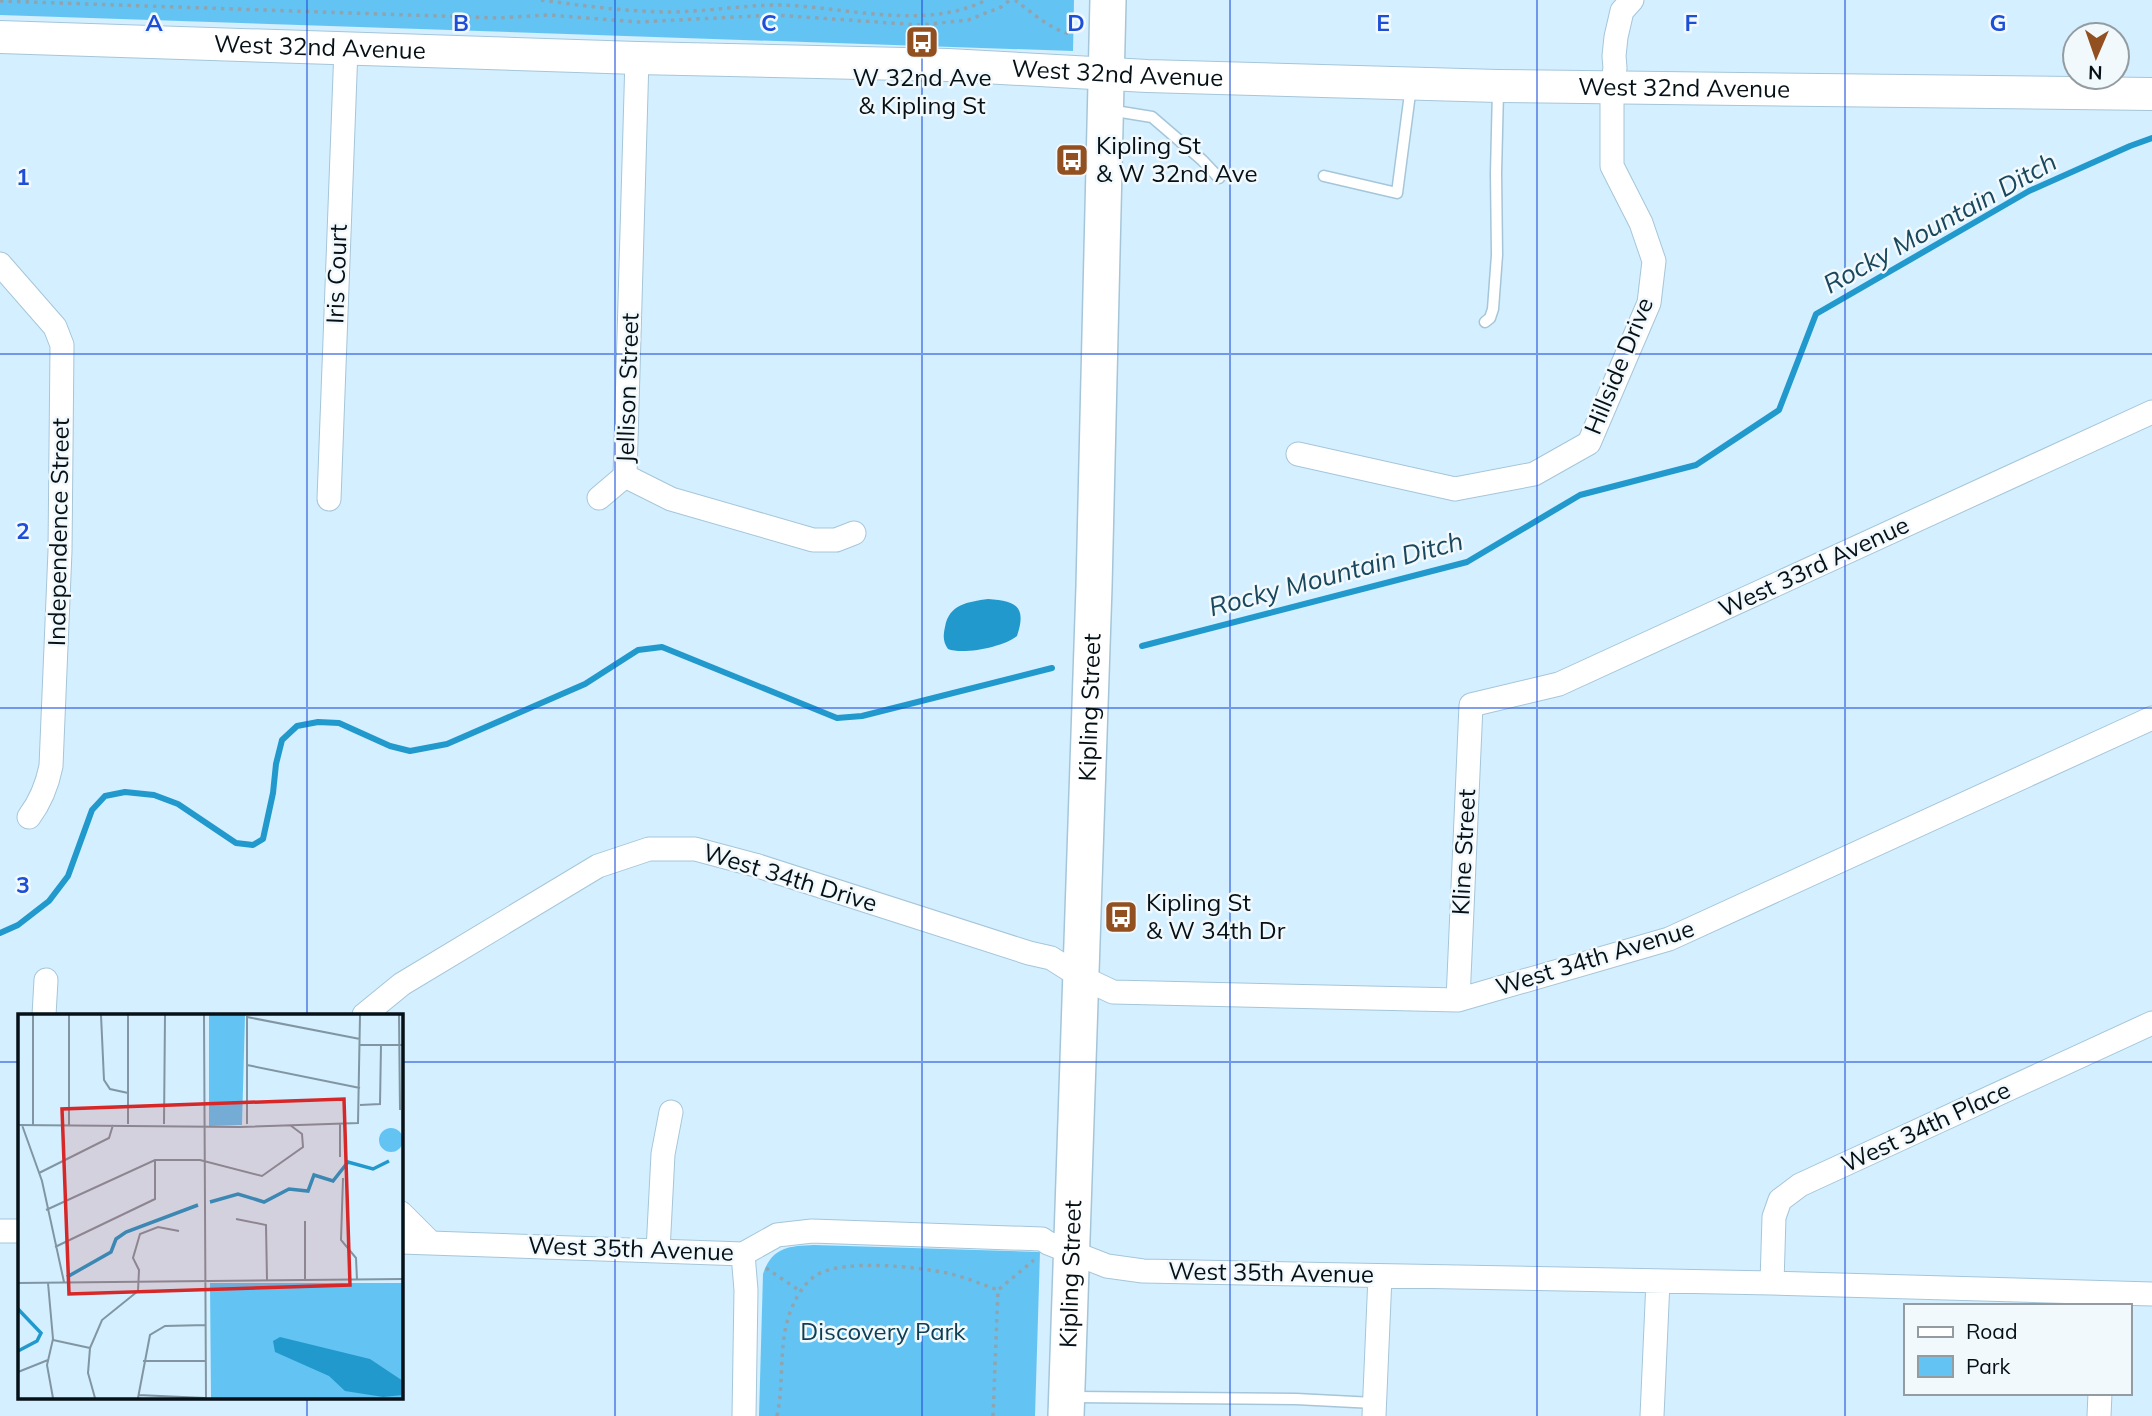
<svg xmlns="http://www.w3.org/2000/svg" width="2152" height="1416" font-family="Mulish,sans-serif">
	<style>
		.green { fill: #63c4f4 }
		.water { fill: #2199cc }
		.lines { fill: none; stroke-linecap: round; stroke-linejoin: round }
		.stream { stroke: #2199cc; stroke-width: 6 }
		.lane-casing { stroke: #a5c6d9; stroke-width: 13 }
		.street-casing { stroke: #a5c6d9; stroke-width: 25 }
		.secondary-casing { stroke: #a5c6d9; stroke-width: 34 }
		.primary-casing { stroke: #a5c6d9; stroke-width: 38 }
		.path { stroke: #8ea4b1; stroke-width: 3.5; stroke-dasharray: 3.5 5; stroke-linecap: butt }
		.lane { stroke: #fff; stroke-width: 10 }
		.street { stroke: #fff; stroke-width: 23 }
		.secondary { stroke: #fff; stroke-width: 32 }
		.primary { stroke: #fff; stroke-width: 35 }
		.grid { fill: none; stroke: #1d4ed8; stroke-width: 2; stroke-opacity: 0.55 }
		.labels { text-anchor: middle; stroke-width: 5; stroke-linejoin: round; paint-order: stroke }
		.street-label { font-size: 24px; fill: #051117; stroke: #f2f9fd }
		.poi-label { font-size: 24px; fill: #051117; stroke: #f2f9fd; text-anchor: start }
		.park-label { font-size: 24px; fill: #0e3e53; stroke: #f2f9fd }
		.water-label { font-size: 26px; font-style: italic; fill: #19475d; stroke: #f2f9fd }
		.inset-river { fill: none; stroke: #2199cc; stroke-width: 3.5 }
		.inset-road { fill: none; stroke: #8196a2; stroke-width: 2 }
		.view { fill: #d62828; fill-opacity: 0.15; stroke: #d62828; stroke-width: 3.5 }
		.inset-edge { fill: none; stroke: #051117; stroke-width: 3.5 }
		.grid-label { font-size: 23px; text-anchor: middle; font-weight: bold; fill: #1d4ed8; stroke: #f2f9fd; stroke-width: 5; stroke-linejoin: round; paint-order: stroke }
	</style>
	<rect width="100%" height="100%" fill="#d4efff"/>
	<path class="green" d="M0,0H1074L1073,51L0,15Z
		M814,1245L1040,1252L1035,1416H759L763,1274C772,1247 789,1246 814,1245Z"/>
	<path class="water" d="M988,599C1016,601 1027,606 1017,636C1004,647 963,655 948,649C943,642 943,636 945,627C949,604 968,602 988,599Z"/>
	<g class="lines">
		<path class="stream" d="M1142,646L1467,562L1580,495L1696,465L1779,410L1816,314L2029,191L2130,146L2152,138
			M0,933L18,925L49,901L68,876L92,810L105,796L125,792L154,795L178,804L236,843L253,845L263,839L273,793L276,764L282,740L297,726L318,722L339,723L390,746L410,751L447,744L585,684L638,650L662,647L837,718L862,716L1052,668"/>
		<defs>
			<path id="lane" d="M1109,110L1152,117L1202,160L1219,178
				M1324,176L1397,193L1411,86
				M1485,322L1490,318L1493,309L1497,255L1496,173L1498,90
				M1073,1397L1296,1399L1374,1403"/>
			<path id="street" d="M637,58L625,476L671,499L813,540H836L854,533
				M0,264L55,327L62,345L60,551L51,766C47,786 41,801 29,817
				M1298,454L1455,489L1534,474L1589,443L1649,303L1654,261L1641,223L1612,166V87L1615,68L1614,56L1616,37L1622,11L1632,0
				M599,498L625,476
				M329,499L346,48
				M1458,1000L1471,705L1559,684L2152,412
				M44,1015L46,980
				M364,1015L402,984L598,866L649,849H695L755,865L1029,953L1051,958L1081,977L1113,992L1458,1000L1669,939L2152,718
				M401,1213L431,1243
				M0,1231H19
				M401,1242L743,1254L777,1235L812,1231L1042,1239L1048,1243L1107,1266L1143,1271L1772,1283L2152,1294
				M658,1251L663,1154L671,1112
				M743,1254L746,1290L744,1416
				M1772,1283L1774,1217L1780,1200L1800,1185L2152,1023
				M1374,1416L1380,1276
				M1652,1416L1658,1281
				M2099,1416L2100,1393"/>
			<g id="secondary">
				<path id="s1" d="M0,37L637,58L948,65L1147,76L1498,86L2152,94"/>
			</g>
			<g id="primary">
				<path id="s2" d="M1066,1416L1094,587L1108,0"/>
			</g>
		</defs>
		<use href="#lane" class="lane-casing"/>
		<use href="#street" class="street-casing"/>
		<use href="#secondary" class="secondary-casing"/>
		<use href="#primary" class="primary-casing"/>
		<path class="path" d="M541,0C585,6 629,12 674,12C710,11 745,5 781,5C846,7 926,31 986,0
			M1015,0C1031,12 1050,29 1070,34
			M0,1L498,18L548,15L639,22L774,15L921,25L968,20L1001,7L1010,0
			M766,1268L800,1291
			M777,1416C785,1379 777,1340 793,1305C798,1294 805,1283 815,1276C841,1258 918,1267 947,1273C965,1277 981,1284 998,1290
			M993,1416L998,1290L1034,1260"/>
		<use href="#lane" class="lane"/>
		<use href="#street" class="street"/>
		<use href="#secondary" class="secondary"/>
		<use href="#primary" class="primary"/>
	</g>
	<path class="grid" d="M307,0V1015M615,0V1416M922,0V1416M1230,0V1416M1537,0V1416M1845,0V1416M0,354H2152M0,708H2152M0,1062H19M401,1062H2152M307,1397V1416"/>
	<defs>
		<symbol id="bus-square" viewBox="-11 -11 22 22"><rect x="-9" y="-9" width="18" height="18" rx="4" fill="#924f1f" stroke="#f2f9fd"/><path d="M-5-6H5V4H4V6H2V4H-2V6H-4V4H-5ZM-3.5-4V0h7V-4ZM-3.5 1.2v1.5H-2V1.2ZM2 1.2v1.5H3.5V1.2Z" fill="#fff"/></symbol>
	</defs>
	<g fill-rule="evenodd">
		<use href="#bus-square" x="903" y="23" width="38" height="38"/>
		<use href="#bus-square" x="1053" y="141" width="38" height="38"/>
		<use href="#bus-square" x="1102" y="898" width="38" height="38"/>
	</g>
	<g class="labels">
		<g class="street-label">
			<text dy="8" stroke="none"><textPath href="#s1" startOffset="320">West 32nd Avenue</textPath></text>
			<text dy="8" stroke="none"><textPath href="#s1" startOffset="1118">West 32nd Avenue</textPath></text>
			<text dy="8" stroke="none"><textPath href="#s1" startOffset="1685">West 32nd Avenue</textPath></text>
			<text transform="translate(337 274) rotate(-88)" y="8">Iris Court</text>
			<text transform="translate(1619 366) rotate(-68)" y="8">Hillside Drive</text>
			<text transform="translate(628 388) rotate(-88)" y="8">Jellison Street</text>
			<text transform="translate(59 532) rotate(-89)" y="8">Independence Street</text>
			<text transform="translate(1814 567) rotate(-25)" y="8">West 33rd Avenue</text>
			<text dy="8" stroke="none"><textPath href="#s2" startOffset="709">Kipling Street</textPath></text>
			<text transform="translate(1464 852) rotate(-87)" y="8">Kline Street</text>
			<text transform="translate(790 878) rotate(17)" y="8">West 34th Drive</text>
			<text transform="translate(1595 958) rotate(-17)" y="8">West 34th Avenue</text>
			<text transform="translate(1926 1127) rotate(-25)" y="8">West 34th Place</text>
			<text transform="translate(631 1249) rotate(2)" y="8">West 35th Avenue</text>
			<text transform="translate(1271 1273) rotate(1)" y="8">West 35th Avenue</text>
			<text dy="8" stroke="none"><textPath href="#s2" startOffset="142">Kipling Street</textPath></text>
		</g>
		<g class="poi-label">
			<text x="922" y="86" text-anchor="middle">W 32nd Ave<tspan x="922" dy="28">&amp; Kipling St</tspan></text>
			<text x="1096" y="154">Kipling St<tspan x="1096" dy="28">&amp; W 32nd Ave</tspan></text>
			<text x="1146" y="911">Kipling St<tspan x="1146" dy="28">&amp; W 34th Dr</tspan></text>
		</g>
		<g class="park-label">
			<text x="883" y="1340">Discovery Park</text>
		</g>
		<g class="water-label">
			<text transform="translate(1940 223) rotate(-29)" y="9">Rocky Mountain Ditch</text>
			<text transform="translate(1336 574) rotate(-15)" y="9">Rocky Mountain Ditch</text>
		</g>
	</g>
	<g transform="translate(18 1014)">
		<rect width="385" height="385" fill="#d4efff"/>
		<path d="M191,1H227L224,111L191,112ZM361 126a12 12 0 1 1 24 0a12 12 0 1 1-24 0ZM192,269H385V384H193Z" fill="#63c4f4"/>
		<path d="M262,323L352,345L385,367V381L365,383L327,377L311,362L257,338L255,327Z" fill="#2199cc"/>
		<path class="inset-river" d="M192,188L220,180L246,188L271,175L290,177L296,161L315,167L330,148L355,155L371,147M49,263L93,238L98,225L108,218L180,191M0,295L23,319L19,327L0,337"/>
		<path class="inset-road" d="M51,1V111M83,1L86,66L92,75L110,79M186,1L188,384M381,1L382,96M229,2V110M229,3L342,25M342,31H385M229,51L342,74M342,91L362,90L363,31M110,110V1M146,110L147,1M0,111L221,113L340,109L342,1M4,111L24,167L46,268M15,111V1M322,143V110M21,159L91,124L95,111M325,164L323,226L338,244L339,266M28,196L137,146H182L244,162L285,133L284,120L272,111M218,205L248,211L249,266M37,233L137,185V146M287,266V207M0,269L385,265M30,269L35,325L29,351L35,384M35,326L72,334M125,347H187M0,358L30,346M120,381L187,384M77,384L70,359L72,334L84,306L120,277L121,256L115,244L122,220L140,213L161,217M120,384L132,321L147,312L188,311"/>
		<path class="view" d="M326,85L332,271L51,280L44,95Z"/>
		<rect width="385" height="385" class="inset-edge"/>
	</g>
	<g class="grid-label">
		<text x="154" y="31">A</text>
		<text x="461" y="31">B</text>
		<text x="769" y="31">C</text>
		<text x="1076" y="31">D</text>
		<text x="1383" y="31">E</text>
		<text x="1691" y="31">F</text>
		<text x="1998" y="31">G</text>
		<text x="23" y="185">1</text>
		<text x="23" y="539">2</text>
		<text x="23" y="893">3</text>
	</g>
	<rect x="1904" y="1304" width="228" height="91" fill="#f2f9fd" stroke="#939ca1" stroke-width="2"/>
	<rect x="1918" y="1327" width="35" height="10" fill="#ffffff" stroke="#939ca1" stroke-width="2"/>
	<text x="1966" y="1339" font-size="21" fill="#051117">Road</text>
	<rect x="1918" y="1356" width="35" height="21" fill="#63c4f4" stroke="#939ca1" stroke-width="2"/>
	<text x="1966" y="1374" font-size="21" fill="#051117">Park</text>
	<g transform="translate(2096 56) rotate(182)"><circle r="33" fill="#f2f9fd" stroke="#939ca1" stroke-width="2"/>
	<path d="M0-5L12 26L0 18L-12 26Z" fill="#924f1f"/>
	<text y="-10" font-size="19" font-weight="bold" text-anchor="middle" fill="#051117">N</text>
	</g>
</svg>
